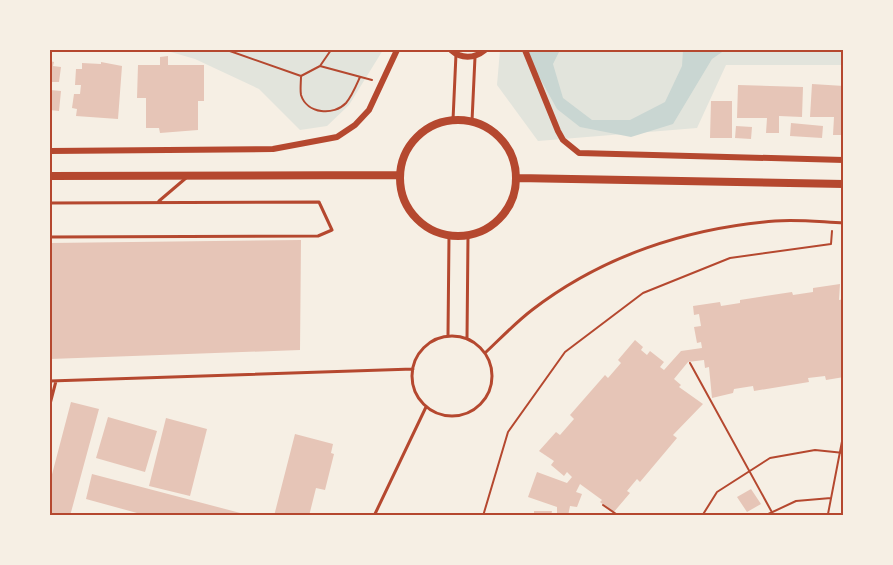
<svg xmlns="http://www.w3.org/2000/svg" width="893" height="565" font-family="'IBM Plex Sans',sans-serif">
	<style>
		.green { fill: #e2e4dc }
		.water { fill: #c9d6d2 }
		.building { fill: #e6c5b7 }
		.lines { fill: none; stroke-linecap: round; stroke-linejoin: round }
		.path { stroke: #b5482f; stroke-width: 2 }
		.service { stroke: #b5482f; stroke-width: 3 }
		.minor { stroke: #b5482f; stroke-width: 6 }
		.tertiary { stroke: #b5482f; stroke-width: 8 }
		.neatline { fill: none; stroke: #b5482f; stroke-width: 2 }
	</style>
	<rect width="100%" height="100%" fill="#f6efe4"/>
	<path class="green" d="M164,50H383L349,105L327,126L300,130L259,89L195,59Z
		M500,50H843V65H726L697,128L538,141L497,85Z"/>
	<path class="water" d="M528,50H560L553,64L563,98L592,120H630L665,102L682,66L683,50H725L712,59L673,124L631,137L580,127L557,109L536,71Z"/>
	<path class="building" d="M168,56V65H204V101H198V130L160,133L159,128H146V98H137L138,65H160V57Z
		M50,61L54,62L53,66L61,67L59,82H52L51,89Z
		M101,62L122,66L118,119L76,116L77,109L72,108L74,94H80L81,85H75L76,69H82V63L101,64Z
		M812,84L844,86V135H833L834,117H810Z
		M738,85L803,87L802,117L779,116V133H766L767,118H737Z
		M50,90L61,91L59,111L50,110Z
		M711,101H732V138H710Z
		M791,123L823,126L822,138L790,136Z
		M736,126L752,127L751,139L735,138Z
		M301,240L300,350L50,359V243Z
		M840,284L839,300L844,299V377L826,380L825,376L808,378L809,382L754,391L753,386L734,389L733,393L712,398L709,367L705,368L704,360L688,362L674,379L681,385L679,387L703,404L673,435L677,438L640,482L637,479L627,491L630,493L613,513L600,502L602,500L580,484L576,492L582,494L577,507L570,506L568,516H557V507L528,497L537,472L567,483L572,477L567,472L564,476L551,465L554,461L539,451L556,432L560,435L574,419L570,415L605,375L608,378L621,363L618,360L635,340L643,347L641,350L647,355L650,351L664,362L660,367L664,370L681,351L702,348L701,342L697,343L694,327L701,326L699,314L694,315L693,306L720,302L721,306L740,303V300L792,292L793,295L813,292V288Z
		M71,402L99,409L70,516H50V482Z
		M108,417L157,431L145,472L96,458Z
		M166,418L207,429L190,496L149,486Z
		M295,434L333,444L331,453L334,454L325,490L316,488L309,516H274Z
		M92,474L248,515V516H148L86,499Z
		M751,489L761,504L747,512L737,497Z
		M534,511H552L551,516H534Z"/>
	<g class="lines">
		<path class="path" d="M227,50L301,76L320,66L331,50
			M320,66L372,80
			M301,76C301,82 300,90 301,95C307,114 334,116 346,103C352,96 356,86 360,77
			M690,363L774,516
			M603,505L619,516
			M828,514L844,431
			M483,516L508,432L565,352L643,293L730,258L831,244L832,231
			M702,516L717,492L770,458L815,450L844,453
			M764,516L796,501L831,498"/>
		<path class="service" d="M453,120L456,54
			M472,121L475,57
			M159,201L186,178
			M50,203L319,202L332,230L318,236L50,237
			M448,336L449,236
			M412 376a40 40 0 1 1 80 0a40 40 0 1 1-80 0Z
			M467,339L468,236
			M485,353C500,339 515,323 532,310C602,256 687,228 775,221C797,219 821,222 844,223
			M50,381L413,369
			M50,404L56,381
			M374,516L426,407"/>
		<path class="minor" d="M451,50C461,59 474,59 485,50
			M525,50L558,131L563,140L579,153L844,160
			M50,151L273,149L337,137L355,125L369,110L397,50"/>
		<path class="tertiary" d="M400 178a58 58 0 1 1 116 0a58 58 0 1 1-116 0Z
			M50,176L400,175
			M517,178L844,184"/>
	</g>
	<rect width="893" height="565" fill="none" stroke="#f6efe4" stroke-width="102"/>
	<rect x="51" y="51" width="791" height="463" class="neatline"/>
</svg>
